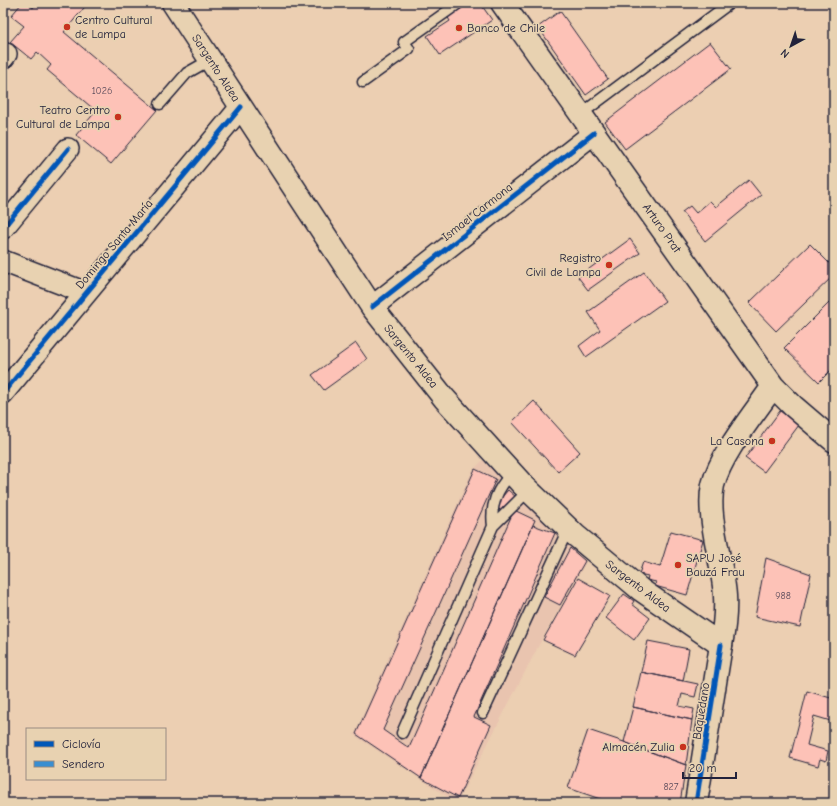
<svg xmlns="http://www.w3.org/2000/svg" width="837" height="806" font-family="'Comic Neue',sans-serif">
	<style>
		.built { fill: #e9c4af }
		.building { fill: #fdc2b7; stroke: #22223b }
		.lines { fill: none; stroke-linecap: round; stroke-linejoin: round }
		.service-casing { stroke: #22223b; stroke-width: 13 }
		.minor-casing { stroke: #22223b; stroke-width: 24 }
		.tertiary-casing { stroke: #22223b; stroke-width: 25 }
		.secondary-casing { stroke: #22223b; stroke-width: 25 }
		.service { stroke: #e8d2b1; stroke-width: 10 }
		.minor { stroke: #e8d2b1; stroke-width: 21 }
		.tertiary { stroke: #e8d2b1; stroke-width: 22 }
		.secondary { stroke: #e8d2b1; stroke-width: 22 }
		.quiet { stroke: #398ed0; stroke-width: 4; stroke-dasharray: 8 4; stroke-linecap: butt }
		.cycleway-casing { stroke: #e8d2b1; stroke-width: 8 }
		.cycleway { stroke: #0057b8; stroke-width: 5 }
		.poi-dot { fill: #c8321e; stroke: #e8d2b1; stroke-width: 1.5 }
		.labels { text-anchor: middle; stroke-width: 3.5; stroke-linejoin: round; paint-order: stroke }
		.number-label { font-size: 10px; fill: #594a5a }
		.poi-label { font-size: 12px; fill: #22223b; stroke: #e8d2b1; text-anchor: end }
		.street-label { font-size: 12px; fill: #22223b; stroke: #e8d2b1 }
	</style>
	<rect width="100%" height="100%" fill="#eccfb2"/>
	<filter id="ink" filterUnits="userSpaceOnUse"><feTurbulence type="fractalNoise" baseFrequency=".025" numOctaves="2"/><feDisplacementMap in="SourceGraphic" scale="8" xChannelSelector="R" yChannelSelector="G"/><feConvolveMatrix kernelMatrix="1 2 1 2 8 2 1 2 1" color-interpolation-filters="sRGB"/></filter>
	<g filter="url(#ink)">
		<path class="built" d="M483,460L527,506L586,562L540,643L457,803L354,735L472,471Z"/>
		<path class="building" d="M22,3H27L33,8L37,3H88L64,32L157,110L111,164L76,135L96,111L47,70L51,65L37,52L31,59L10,42L24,26L11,16Z
			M466,3H480L492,20L440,55L427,36L450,21L447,16Z
			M560,11L608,79L586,95L538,27Z
			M710,42L731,69L625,149L605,122Z
			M749,180L761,195L705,241L682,212L690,206L696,213L710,201L716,207Z
			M630,239L640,253L588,290L578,277Z
			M810,244L834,268V275L776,331L749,303Z
			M644,272L665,301L586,357L579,346L600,330L588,312Z
			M834,298V367L819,382L784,348Z
			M356,343L367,359L324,390L312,375Z
			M534,401L580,452L558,472L512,422Z
			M780,411L799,425L764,472L745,458Z
			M475,469L496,479L383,730L409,748L514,510L535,520L421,778L356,734Z
			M508,490L517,498L503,513L495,505Z
			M533,525L555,533L474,717L491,725L458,798L421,778Z
			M671,531L703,540L687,595L655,586L656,582L647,580L648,576L639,574L643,562L660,567Z
			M570,548L585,561L560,605L544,597Z
			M766,558L811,574L800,627L755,617Z
			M578,578L610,596L575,655L543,640Z
			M624,594L634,601L632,604L650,618L634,640L606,618Z
			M648,641L689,649L683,681L641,672Z
			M641,672L698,684L695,697L682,694L679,706L694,709L692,720L633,707Z
			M807,691L834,699V722L814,716L807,745L828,751L826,761L820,759L818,766L790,758Z
			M633,707L692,720L686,765L624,742Z
			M588,730L624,742L686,765L680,803H612L568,788Z"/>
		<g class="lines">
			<defs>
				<path id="service" d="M363,82L409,49L404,42L459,3
					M160,104L187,73L210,60
					M581,114L730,3
					M493,526C490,505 497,489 512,473
					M483,713L568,529
					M402,733L493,526L528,491"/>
				<path id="minor" d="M3,58L6,54
					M3,228L68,149
					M3,261L86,293
					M372,307L594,133
					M3,393L241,107"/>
				<path id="tertiary" d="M696,803L721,645"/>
				<path id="secondary" d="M173,3L372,307L444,398L522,484L575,535L641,590L721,645C724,629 726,613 725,596C723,563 706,516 713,485C721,453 755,413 773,386
					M502,3L773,386L793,406L834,441"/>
			</defs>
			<use href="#service" class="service-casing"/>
			<use href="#minor" class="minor-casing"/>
			<use href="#tertiary" class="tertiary-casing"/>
			<use href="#secondary" class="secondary-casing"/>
			<use href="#service" class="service"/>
			<use href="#minor" class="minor"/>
			<use href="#tertiary" class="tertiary"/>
			<use href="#secondary" class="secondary"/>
			<path class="quiet" d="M3,58L6,54"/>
			<defs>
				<path id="cycleway" d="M3,228L68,149
					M372,307L594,133
					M3,393L241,107
					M696,803L721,645"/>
			</defs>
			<use href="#cycleway" class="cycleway-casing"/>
			<use href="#cycleway" class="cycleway"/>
		</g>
	</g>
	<g class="poi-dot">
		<circle cx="67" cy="27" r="4"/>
		<circle cx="459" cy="28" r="4"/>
		<circle cx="118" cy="117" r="4"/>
		<circle cx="609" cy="265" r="4"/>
		<circle cx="772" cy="441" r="4"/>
		<circle cx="678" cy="565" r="4"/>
		<circle cx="683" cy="747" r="4"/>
	</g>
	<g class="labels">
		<g class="number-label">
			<text x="102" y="94">1026</text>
			<text x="783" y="599">988</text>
			<text x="671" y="790">827</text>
		</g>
		<g class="poi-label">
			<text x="75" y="24" text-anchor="start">Centro Cultural<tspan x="75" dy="14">de Lampa</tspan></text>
			<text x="467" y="32" text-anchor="start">Banco de Chile</text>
			<text x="110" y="114">Teatro Centro<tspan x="110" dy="14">Cultural de Lampa</tspan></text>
			<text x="601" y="262">Registro<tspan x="601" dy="14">Civil de Lampa</tspan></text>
			<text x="764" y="445">La Casona</text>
			<text x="686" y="562" text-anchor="start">SAPU José<tspan x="686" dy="14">Bauzá Frau</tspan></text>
			<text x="675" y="751">Almacén Zulia</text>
		</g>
		<g class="street-label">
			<text transform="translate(216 68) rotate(57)" y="4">Sargento Aldea</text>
			<text transform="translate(477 212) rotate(-38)" y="4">Ismael Carmona</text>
			<text transform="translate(662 228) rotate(55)" y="4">Arturo Prat</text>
			<text transform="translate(114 244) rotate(-50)" y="4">Domingo Santa María</text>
			<text transform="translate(411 356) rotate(51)" y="4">Sargento Aldea</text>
			<text transform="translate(638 586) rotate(37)" y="4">Sargento Aldea</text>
			<text transform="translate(701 711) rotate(-81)" y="4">Baquedano</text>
		</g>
	</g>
	<rect width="837" height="806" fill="none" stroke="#e8d2b1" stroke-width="16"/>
	<rect x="8" y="8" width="821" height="790" fill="none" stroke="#22223b" stroke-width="1.5" filter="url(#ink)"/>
	<rect x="26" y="728" width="140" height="52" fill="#e8d2b1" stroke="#998c82"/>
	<rect x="34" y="741" width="20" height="6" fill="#0057b8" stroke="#998c82"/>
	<text x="62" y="748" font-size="12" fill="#22223b">Ciclovía</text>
	<rect x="34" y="761" width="20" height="6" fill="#398ed0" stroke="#998c82"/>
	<text x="62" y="768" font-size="12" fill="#22223b">Sendero</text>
	<g transform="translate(791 46) rotate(220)" stroke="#e8d2b1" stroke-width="3" paint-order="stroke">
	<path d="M0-3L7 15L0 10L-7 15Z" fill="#22223b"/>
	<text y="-6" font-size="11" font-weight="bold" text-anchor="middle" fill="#22223b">N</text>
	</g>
	<path d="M683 772v6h53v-6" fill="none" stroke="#22223b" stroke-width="2"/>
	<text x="689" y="772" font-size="12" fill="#22223b" stroke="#e8d2b1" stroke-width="3" paint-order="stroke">20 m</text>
</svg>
